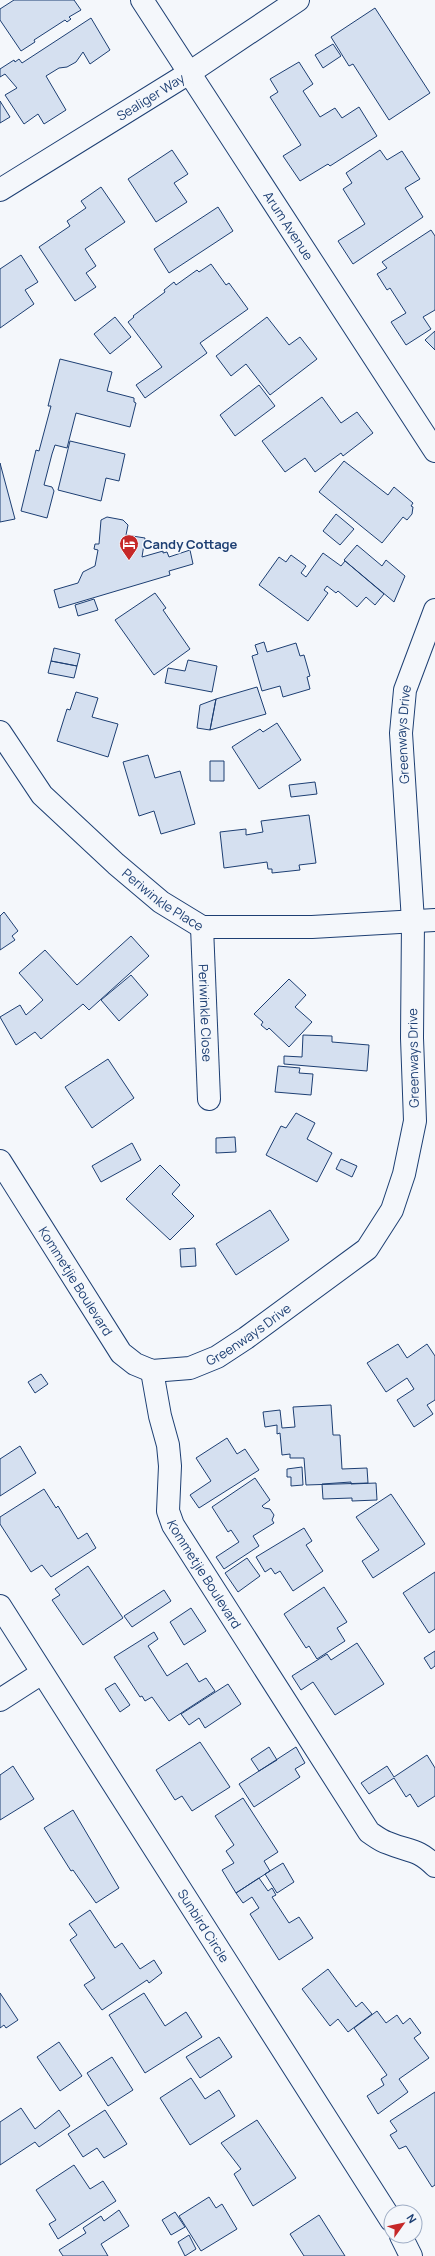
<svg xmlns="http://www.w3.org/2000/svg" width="435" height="2256" font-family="Manrope,sans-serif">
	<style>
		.building { fill: #d5e0f0; stroke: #1d3f73 }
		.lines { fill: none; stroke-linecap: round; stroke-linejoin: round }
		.minor-casing { stroke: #1d3f73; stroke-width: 24 }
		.minor { stroke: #f4f7fb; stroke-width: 22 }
		.labels { text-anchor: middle; stroke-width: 3; stroke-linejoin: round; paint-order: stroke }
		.street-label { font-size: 13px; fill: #1d3f73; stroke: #f4f7fb }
		.poi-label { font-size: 13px; font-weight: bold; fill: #1d3f73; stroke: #f4f7fb; text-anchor: start }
	</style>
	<rect width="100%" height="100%" fill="#f4f7fb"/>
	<path class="building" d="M14,0H74L81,10L69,17L71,19L67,22L65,20L34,40L35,42L21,51L0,20V9Z
		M375,8L430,93L389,120L353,64L349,66L331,37Z
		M91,18L110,50L90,64L83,52L76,62L67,67L59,68L46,76L66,110L44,124L38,114L24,124L5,95L17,88L5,74L0,77V69L14,60L15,62L19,59L22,63Z
		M333,44L341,56L323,68L315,55Z
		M299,62L313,84L303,91L320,117L335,108L342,118L359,107L377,136L330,166L328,164L300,181L283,156L301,145L270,97L278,92L270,79Z
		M0,101L10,117L0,123Z
		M172,150L188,174L174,183L187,202L156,222L128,179Z
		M380,150L387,160L402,151L420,179L405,188L423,217L353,264L338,241L365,224L343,189L352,183L346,173Z
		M101,187L125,222L85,249L96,266L86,273L96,287L75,301L39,247L70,226L67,221L86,208L81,201Z
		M218,207L233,231L169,273L154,249Z
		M431,230L435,236V310L423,317L431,329L406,345L391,322L406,313L390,288L387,290L377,274L387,268L382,262Z
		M21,255L38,282L25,290L34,304L0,328V269Z
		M211,264L226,285L229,283L248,309L200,343L207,353L145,398L136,385L162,367L128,322L134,317L133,316L165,292L164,290L174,282L176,285L197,270L199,272Z
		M115,317L131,337L110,354L94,334Z
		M267,317L289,345L300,337L317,359L270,395L246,364L231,376L216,356Z
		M435,331V350L425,340Z
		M60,359L112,372L107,391L134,398V402L136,403L130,427L76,413L67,448L55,445L52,454L44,485L52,487L54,491L47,518L21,511L36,450L39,451L51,406H48Z
		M259,385L275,406L235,436L220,415Z
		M322,397L341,423L357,412L373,433L343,456L341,453L315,472L305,458L285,472L262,441Z
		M70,441L125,454L119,481L106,478L101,501L58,490Z
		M344,461L388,495L394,487L413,503L411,506L413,507L412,514L407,520L403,517L382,543L319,492Z
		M0,463L15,519L0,522Z
		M336,514L354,529L340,545L323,531Z
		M107,517L123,520L128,525L126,535L145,538L142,557L163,551V553L167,552L169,557L190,550L193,564L169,571L170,575L59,608L54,590L78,583L83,572L95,566L98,550L94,549L95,544H99L101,520Z
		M357,545L382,566L386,560L405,576L394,602L344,560Z
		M323,553L341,566L345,561L384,594L375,605L366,597L357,607L338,591L336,593L327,586L324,590L328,593L308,621L259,585L279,557L286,562L291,555L306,566L301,573L306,577Z
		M155,593L166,608L163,610L190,649L154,675L115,620Z
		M94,599L98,610L78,616L75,605Z
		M264,642L267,652L296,643L300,656L304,655L310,676L307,677L310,689L283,697L280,686L262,691L252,656L258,654L255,645Z
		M54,648L80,654L77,666L51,661Z
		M188,660L217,666L212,692L165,683L168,668L185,671Z
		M51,661L77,666L74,678L48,673Z
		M257,687L266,714L210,730L216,699Z
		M76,692L98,698L92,717L118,724L108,757L57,741L67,709L70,710Z
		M216,699L210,730L197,728L200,705Z
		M277,723L301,760L259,789L232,747L260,729L263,732Z
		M148,755L155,778L180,771L195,824L161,834L154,811L139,816L123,762Z
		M210,761H224V781H210Z
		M315,782L317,794L291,797L289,785Z
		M309,815L316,863L299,865L300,870L272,873V869H268L267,862L224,868L220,832L246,829V835L263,832L261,821Z
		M4,912L18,931L12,936L15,940L0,950V916Z
		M131,936L149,956L89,1010L83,1004L41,1039L35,1032L16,1045L0,1017L20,1005L26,1015L43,1000L19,973L45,950L77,985Z
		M131,975L148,995L119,1021L101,1000Z
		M289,979L306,995L295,1007L312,1022L289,1047L269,1028L267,1030L261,1025L263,1022L254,1014Z
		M303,1035L332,1036V1042L369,1045L367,1071L284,1064V1056L302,1057Z
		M108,1059L134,1098L92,1128L65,1087Z
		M278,1066L300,1068L299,1073L313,1074L311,1095L275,1092Z
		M296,1113L315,1123L307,1139L332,1153L317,1182L266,1155L281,1126L286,1128Z
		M235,1137L236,1152L216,1153V1138Z
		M132,1143L141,1160L101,1182L92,1166Z
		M341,1159L357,1166L352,1177L336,1169Z
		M160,1165L180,1185L172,1194L194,1216L170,1240L126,1199Z
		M270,1210L289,1240L236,1275L216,1244Z
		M195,1248L196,1266L181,1267L180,1249Z
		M398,1344L407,1358L427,1344L435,1356V1400L427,1405L433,1414L414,1427L397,1400L414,1389L407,1378L386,1392L367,1363Z
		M41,1374L48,1384L35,1393L28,1382Z
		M331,1405L333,1435H340L342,1469L367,1468L368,1483L306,1485L304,1458H290V1454L282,1455L280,1433L277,1434V1425L265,1427L263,1412L280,1410L282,1428L295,1427L293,1407Z
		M227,1438L237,1454L245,1449L259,1470L199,1508L190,1495L211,1481L196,1458Z
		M20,1446L36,1473L0,1496V1459Z
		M302,1467L303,1485L291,1486V1477H287V1469Z
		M255,1478L270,1500L262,1506L264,1508L270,1509L274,1515L272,1520L274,1523L253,1536L259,1546L224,1569L216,1557L239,1542L231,1530L228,1532L212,1507Z
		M351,1482V1484L376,1483L377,1500L352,1501V1498L323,1499L322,1484Z
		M44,1489L56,1508L58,1506L78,1539L87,1533L96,1548L51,1577L42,1565L31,1572L0,1524V1517Z
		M391,1494L425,1544L373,1578L362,1561L379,1550L356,1517Z
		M304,1528L312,1541L306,1545L323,1571L293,1591L280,1571L275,1574L271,1568L265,1572L256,1557Z
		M247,1558L260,1576L238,1592L225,1573Z
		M88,1566L123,1618L83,1645L52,1600L60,1595L55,1589Z
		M435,1572V1629L429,1633L403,1593Z
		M324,1587L347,1622L337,1628L345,1641L317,1659L309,1646L306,1648L284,1614Z
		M164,1590L171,1601L132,1627L124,1616Z
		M191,1608L206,1631L184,1645L170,1622Z
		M154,1632L158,1639L148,1646L167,1676L187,1663L199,1682L206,1678L215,1691L169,1721L152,1697L145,1701L142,1696L140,1697L114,1657Z
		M357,1643L384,1684L335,1715L313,1682L301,1690L292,1676L327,1654L331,1660Z
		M435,1651V1666L431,1669L424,1658Z
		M115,1683L130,1705L120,1712L105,1689Z
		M228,1684L241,1704L205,1728L199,1718L189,1725L181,1714Z
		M200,1742L230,1787L192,1811L182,1796L175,1800L156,1770Z
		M269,1747L277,1760L259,1771L251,1759Z
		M296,1747L305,1763L295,1769L300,1777L254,1807L239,1784Z
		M427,1755L435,1768V1796L418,1807L410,1794L406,1797L394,1778L369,1794L361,1783L387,1766L394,1777Z
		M13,1766L34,1799L0,1820V1775Z
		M243,1798L278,1852L264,1861L270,1871L236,1893L222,1870L234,1863L226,1851L234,1845L215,1816Z
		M73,1810L119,1888L96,1903L73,1870L71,1871L44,1828Z
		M283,1863L294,1882L277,1893L265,1874Z
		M259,1878L268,1891L272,1888L276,1895L272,1897L289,1923L299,1917L313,1938L279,1960L250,1914L259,1908L252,1897L243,1903L236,1893Z
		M90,1910L115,1948L122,1943L140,1969L154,1960L162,1973L149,1983L147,1980L102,2010L84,1985L95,1978L70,1940L77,1935L69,1924Z
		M328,1969L356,2007L362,2002L372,2014L348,2032L338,2019L330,2026L302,1989Z
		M0,1993L18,2020L6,2028L4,2025L0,2028Z
		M144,1993L165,2026L186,2012L202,2037L145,2073L109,2015Z
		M377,2011L386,2023L397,2015L403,2024L410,2018L421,2033L414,2038L429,2058L399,2079L408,2092L378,2114L367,2096L384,2085L381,2079L387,2075L354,2028Z
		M219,2037L232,2057L200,2078L186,2057Z
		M59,2042L82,2076L60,2091L37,2057Z
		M112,2057L133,2090L108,2106L87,2073Z
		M191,2078L205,2099L219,2090L235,2116L190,2145L160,2098Z
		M435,2092V2185L432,2187L406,2146L399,2149L390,2135L397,2131L390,2121Z
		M21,2108L35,2129L59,2110L70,2126L39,2147L35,2142L0,2165V2122Z
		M105,2110L127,2144L104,2158L97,2148L83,2157L68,2134Z
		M257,2120L296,2178L253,2206L234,2174L241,2169L221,2143Z
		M74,2165L90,2189L103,2181L116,2201L58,2239L49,2224L56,2220L36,2190Z
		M209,2197L216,2208L222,2204L237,2229L201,2251L179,2216Z
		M119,2210L129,2226L101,2244L108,2256H63L59,2250L86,2233L83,2228L101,2216L104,2221Z
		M175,2212L185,2227L171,2235L162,2220Z
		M319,2215L345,2256H304L290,2234Z
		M189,2235L196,2249L185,2256L178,2242Z"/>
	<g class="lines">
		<defs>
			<g id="minor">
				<path id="s1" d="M142,0L435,451"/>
				<path id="s2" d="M0,190L189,73L298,0"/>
				<path id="s3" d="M0,732L42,795L116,864L161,902L202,927H312L435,920"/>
				<path id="s4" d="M202,927L209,1099"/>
				<path id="s5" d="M0,1161L121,1353L135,1364L152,1371L190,1368L217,1357L246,1338L367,1249L392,1210L404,1174L415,1121L412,1038L413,921L401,733L405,690L435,610"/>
				<path id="s6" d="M152,1371L160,1416L168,1445L170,1466L168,1511L173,1525L369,1832C375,1836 381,1841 388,1843C409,1852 417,1848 435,1866"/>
				<path id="s7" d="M0,1606L391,2220"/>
				<path d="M0,1700L42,1673"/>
				<path d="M401,2236L411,2256"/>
			</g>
		</defs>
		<use href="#minor" class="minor-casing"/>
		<use href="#minor" class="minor"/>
	</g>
	<defs>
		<symbol id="hotel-pin" viewBox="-11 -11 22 30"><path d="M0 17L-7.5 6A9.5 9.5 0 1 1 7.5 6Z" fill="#c62828" stroke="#f4f7fb"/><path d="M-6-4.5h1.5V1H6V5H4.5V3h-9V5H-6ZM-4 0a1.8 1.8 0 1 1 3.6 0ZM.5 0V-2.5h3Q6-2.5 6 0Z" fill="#fff"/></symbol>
	</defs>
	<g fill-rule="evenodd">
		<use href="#hotel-pin" x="118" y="533" width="22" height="30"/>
	</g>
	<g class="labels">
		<g class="street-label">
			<text dy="5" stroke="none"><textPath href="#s2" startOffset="177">Sealiger Way</textPath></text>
			<text dy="5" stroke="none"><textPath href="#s1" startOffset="269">Arum Avenue</textPath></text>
			<text dy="5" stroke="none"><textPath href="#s5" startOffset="1041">Greenways Drive</textPath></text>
			<text dy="5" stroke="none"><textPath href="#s3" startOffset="236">Periwinkle Place</textPath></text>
			<text dy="5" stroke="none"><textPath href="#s4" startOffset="86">Periwinkle Close</textPath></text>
			<text transform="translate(413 1058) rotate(-91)" y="5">Greenways Drive</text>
			<text dy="5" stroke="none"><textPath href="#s5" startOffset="142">Kommetjie Boulevard</textPath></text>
			<text dy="5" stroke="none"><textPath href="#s5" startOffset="369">Greenways Drive</textPath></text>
			<text dy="5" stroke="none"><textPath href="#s6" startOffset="215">Kommetjie Boulevard</textPath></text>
			<text dy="5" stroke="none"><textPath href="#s7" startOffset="379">Sunbird Circle</textPath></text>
		</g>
		<g class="poi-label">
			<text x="143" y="549">Candy Cottage</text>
		</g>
	</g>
	<g transform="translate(403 2224) rotate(57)"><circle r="19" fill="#f4f7fb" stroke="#9eadc5"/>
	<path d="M0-3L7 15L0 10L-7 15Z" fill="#c62828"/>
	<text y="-6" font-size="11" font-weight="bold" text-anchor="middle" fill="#1d3f73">N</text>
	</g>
</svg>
